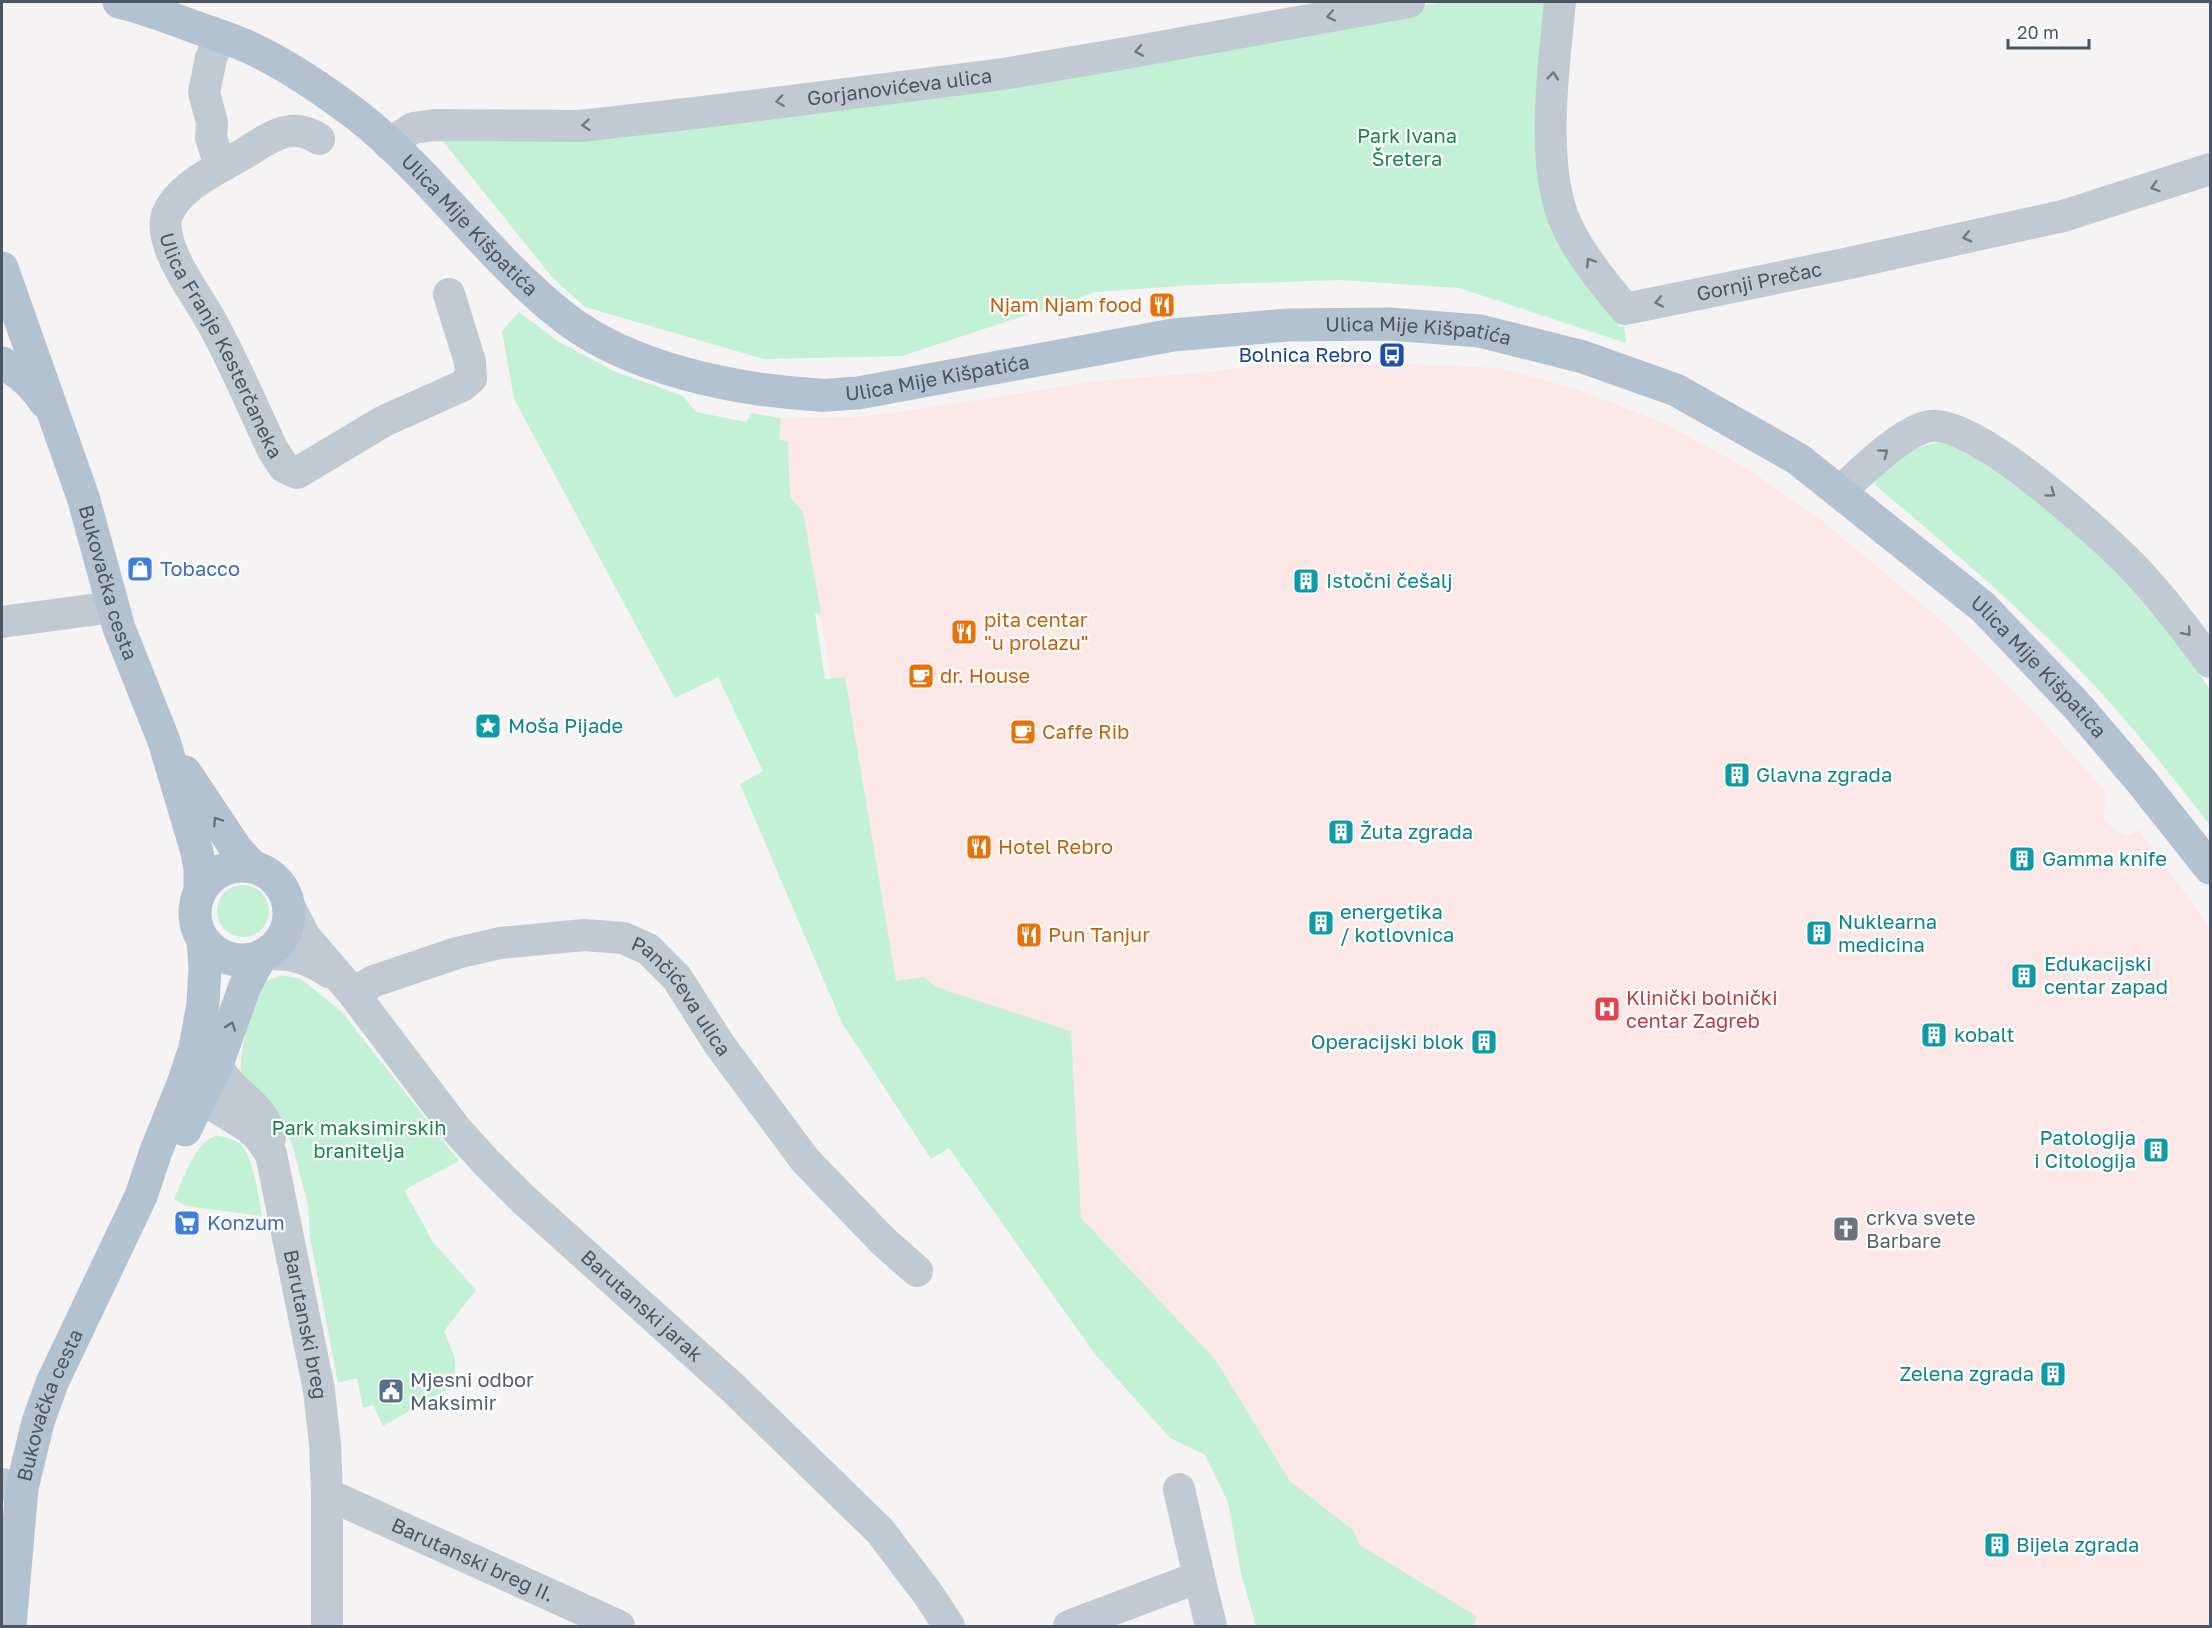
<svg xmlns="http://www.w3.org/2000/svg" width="2212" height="1628" font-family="'Golos Text',sans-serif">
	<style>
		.medical { fill: #fce8e6 }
		.green { fill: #c3f1d5 }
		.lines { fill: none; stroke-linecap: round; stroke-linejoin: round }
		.minor { stroke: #c1cad2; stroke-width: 32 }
		.major { stroke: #b3c2d1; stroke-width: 33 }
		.oneway { stroke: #6e7983 }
		.oneway2 { stroke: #64717d }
		.labels { text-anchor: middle; stroke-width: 4.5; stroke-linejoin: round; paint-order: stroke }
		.street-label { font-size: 20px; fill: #4a5661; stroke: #fff }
		.park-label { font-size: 20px; fill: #17864f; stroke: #fff }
		.food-label { font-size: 20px; fill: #c56008; stroke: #fff; text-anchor: start }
		.transit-label { font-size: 20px; fill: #164399; stroke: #fff; text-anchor: end }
		.shop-label { font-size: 20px; fill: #366cbe; stroke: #fff; text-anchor: start }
		.culture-label { font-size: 20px; fill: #0d838f; stroke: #fff; text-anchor: start }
		.health-label { font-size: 20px; fill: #be3a42; stroke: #fff; text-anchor: start }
		.worship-label { font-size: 20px; fill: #5b616d; stroke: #fff; text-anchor: start }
		.service-label { font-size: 20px; fill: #4e5e75; stroke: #fff; text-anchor: start }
	</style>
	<rect width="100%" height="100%" fill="#f5f3f3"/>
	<path class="medical" d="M1292,359L1499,368L1576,389L1664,423L1746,468L1821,520L1943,622L2042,721L2105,791L2104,821L2125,836L2139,830L2198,911L2210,930V1626H1474L1475,1616L1360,1545L1353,1530L1290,1481L1215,1359L1081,1218L1070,1031L936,987L924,977L896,981L845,678L831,679L803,512L790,497L788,442L779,440L781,418L856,417L901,412L1098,381L1211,372Z"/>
	<path class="green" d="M1443,2H1553L1563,230L1620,327L1624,326L1626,343L1459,288L1339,280L1194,285L1096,292L902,356L764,359L585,307L552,277L442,140L1033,76Z
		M519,312L559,342L614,371L683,396L696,412L746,422L751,413L781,418L779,440L788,441L790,497L803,512L821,614L815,613L825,679L845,677L896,981L924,977L936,987L1071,1031L1081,1218L1215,1359L1290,1481L1353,1530L1360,1545L1476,1616L1474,1626H1256L1241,1573L1228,1502L1205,1455L1170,1438L1094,1353L949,1148L931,1159L842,1023L740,784L763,771L718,677L675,698L514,399L502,331Z
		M1940,442C1959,446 1976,459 1992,470C2077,526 2156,603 2210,690V825C2163,765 2116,705 2061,651C2002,592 1938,538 1874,484C1887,463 1915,446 1940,442Z
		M217 911a26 26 0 1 1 52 0a26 26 0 1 1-52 0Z
		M282,975L301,979L341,1011L459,1161L404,1190L433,1242L476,1290L444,1331L455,1358V1371L448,1389L383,1426L373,1405L363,1408L357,1378L338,1383L310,1237L308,1205L292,1144L268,1099L241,1074C239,1043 253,1011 264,982Z
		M215,1136C226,1136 239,1140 245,1150C253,1162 260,1200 262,1216L186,1206L174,1199C183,1181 194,1143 215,1136Z"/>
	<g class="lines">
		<g class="minor">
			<path id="s1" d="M1560,2C1554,64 1539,168 1567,226C1581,256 1604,283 1625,309L1845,264L2063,216L2210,169"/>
			<path d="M220,36L211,58L204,93L212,122L211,138L216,153L224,165"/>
			<path id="s2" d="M319,139C291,120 269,138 245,153C219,169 179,185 167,215C163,226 168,243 173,255C184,281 203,304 216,330C237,369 254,410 273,450L284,467L297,473L384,421L462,386L471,378L470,362L449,294"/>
			<path id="s3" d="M389,144L413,128L435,125L580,126L695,113L1003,74L1121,54L1409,2"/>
			<path d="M1840,492C1860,473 1904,429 1931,426C1975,420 2101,534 2133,567C2161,596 2186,630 2210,662"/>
			<path d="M2,622L113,607"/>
			<path id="s4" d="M289,906L305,937L353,993L456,1129L487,1163L523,1199L732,1387L880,1531L928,1594L949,1626"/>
			<path d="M265,954C291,953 307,958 329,972"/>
			<path id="s5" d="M353,993L374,981L457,953L500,943L584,935L623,938L648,949L677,978L719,1044L805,1160L883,1241L917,1271"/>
			<path d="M217,1064C228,1094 266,1103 270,1138"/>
			<path id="s6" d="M189,1075L195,1094L247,1126L259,1137L271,1154L319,1390L325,1444L327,1494V1626"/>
			<path d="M2,1484L22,1488"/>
			<path d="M1179,1489L1199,1577"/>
			<path id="s7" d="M327,1494L619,1626"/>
			<path d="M1069,1626L1199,1577L1211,1626"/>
		</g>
		<g class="major">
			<path id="s8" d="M119,2C144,8 168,17 192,26C214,34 238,41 259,52C293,69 328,93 358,116C434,176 489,259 565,318C631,369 735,390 818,395C831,396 845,393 858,393L1173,335L1287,325L1390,324L1480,331L1583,357L1676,390L1798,459L1983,607L2079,708L2141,781L2210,868"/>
			<path id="s9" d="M2,268L83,497L119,628L164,741L197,852L200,869V890"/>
			<path d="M2,363C20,372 34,385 45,402"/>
			<path d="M185,772L237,850L253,867"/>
			<circle cx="242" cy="913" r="47"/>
			<path d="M185,1130L217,1064L245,986L261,956"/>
			<path id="s10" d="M10,1626L22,1488L38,1422L52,1383L141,1196L156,1151L183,1084L195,1048L203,1004L205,968L203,939"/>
		</g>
	</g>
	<defs><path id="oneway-chevron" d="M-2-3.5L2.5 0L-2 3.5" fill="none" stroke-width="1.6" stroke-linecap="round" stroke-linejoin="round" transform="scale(1.5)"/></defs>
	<g class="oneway">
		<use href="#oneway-chevron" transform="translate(1331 16) rotate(169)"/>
		<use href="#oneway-chevron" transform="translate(1139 51) rotate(170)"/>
		<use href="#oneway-chevron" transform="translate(1553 76) rotate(-85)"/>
		<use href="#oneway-chevron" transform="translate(780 101) rotate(172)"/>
		<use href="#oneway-chevron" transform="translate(586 125) rotate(175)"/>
		<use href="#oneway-chevron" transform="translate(2155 187) rotate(162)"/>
		<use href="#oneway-chevron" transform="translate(1967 237) rotate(167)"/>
		<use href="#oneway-chevron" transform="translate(1590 262) rotate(-123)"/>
		<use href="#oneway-chevron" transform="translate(1659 302) rotate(169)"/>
		<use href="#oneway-chevron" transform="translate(1884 453) rotate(-36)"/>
		<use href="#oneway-chevron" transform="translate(2051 493) rotate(36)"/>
		<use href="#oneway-chevron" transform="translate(2187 632) rotate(51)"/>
	</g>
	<g class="oneway2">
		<use href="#oneway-chevron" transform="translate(217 821) rotate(-123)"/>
		<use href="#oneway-chevron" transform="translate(231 1026) rotate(-71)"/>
	</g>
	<defs>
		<symbol id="restaurant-square" viewBox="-11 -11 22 22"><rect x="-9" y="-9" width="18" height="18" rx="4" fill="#e8710a" stroke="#fff"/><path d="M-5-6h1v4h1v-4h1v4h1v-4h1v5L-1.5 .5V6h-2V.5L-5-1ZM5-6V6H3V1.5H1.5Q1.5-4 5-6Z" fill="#fff"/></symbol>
		<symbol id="bus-square" viewBox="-11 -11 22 22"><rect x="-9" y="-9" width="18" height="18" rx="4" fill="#1a4fb4" stroke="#fff"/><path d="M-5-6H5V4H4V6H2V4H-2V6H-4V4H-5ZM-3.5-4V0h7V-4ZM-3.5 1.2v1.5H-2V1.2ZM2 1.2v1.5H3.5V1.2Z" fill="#fff"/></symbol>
		<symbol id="shop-square" viewBox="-11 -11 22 22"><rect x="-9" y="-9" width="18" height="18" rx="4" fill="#3f7fe0" stroke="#fff"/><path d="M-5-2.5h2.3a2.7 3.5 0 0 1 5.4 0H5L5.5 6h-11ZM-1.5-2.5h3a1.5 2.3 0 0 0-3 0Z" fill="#fff"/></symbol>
		<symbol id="building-square" viewBox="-11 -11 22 22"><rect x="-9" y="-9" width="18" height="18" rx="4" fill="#0f9aa8" stroke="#fff"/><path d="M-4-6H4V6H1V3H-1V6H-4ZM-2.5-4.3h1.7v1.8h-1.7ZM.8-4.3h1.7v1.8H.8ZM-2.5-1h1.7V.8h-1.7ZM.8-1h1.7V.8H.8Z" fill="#fff"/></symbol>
		<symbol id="cafe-square" viewBox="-11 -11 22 22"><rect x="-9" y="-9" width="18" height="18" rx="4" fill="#e8710a" stroke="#fff"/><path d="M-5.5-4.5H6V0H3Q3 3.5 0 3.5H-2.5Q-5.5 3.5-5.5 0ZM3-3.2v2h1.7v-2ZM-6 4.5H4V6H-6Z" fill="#fff"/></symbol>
		<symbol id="sight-square" viewBox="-11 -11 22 22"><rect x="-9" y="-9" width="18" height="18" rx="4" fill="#0f9aa8" stroke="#fff"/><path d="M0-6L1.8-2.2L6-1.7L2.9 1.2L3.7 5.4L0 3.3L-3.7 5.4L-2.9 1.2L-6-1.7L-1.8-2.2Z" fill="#fff"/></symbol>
		<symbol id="hospital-square" viewBox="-11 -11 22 22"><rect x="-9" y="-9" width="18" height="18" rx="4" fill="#e0444e" stroke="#fff"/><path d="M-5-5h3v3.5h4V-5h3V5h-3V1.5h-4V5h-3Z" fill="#fff"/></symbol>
		<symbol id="supermarket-square" viewBox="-11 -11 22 22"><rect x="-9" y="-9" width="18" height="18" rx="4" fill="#3f7fe0" stroke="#fff"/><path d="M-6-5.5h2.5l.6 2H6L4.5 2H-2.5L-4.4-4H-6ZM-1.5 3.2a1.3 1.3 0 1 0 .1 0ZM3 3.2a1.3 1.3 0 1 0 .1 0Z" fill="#fff"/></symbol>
		<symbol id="church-square" viewBox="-11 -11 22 22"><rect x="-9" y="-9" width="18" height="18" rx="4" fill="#6b7280" stroke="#fff"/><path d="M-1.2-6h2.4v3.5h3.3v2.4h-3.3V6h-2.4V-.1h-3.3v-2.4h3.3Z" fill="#fff"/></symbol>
		<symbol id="civic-square" viewBox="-11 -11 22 22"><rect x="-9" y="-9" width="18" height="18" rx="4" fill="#5c6f8a" stroke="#fff"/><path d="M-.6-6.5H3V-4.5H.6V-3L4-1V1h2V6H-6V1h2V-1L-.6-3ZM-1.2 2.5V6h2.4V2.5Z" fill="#fff"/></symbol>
	</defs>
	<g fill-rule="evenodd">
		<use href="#restaurant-square" x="1147" y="290" width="30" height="30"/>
		<use href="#bus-square" x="1377" y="340" width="30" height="30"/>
		<use href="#shop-square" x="125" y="554" width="30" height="30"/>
		<use href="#building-square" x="1291" y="566" width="30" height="30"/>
		<use href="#restaurant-square" x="949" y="617" width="30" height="30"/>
		<use href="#cafe-square" x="906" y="661" width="30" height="30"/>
		<use href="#sight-square" x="473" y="711" width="30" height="30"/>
		<use href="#cafe-square" x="1008" y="717" width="30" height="30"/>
		<use href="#building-square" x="1722" y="760" width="30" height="30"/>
		<use href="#building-square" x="1326" y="817" width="30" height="30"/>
		<use href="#restaurant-square" x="964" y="832" width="30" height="30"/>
		<use href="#building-square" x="2007" y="844" width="30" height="30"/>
		<use href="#building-square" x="1306" y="908" width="30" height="30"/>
		<use href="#building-square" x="1804" y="918" width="30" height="30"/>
		<use href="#restaurant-square" x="1014" y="920" width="30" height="30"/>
		<use href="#building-square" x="2009" y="961" width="30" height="30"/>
		<use href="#hospital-square" x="1592" y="994" width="30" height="30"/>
		<use href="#building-square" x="1919" y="1020" width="30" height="30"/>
		<use href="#building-square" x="1469" y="1027" width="30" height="30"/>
		<use href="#building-square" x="2141" y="1135" width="30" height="30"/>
		<use href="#supermarket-square" x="172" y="1208" width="30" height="30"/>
		<use href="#church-square" x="1831" y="1214" width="30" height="30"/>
		<use href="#building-square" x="2038" y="1359" width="30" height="30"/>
		<use href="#civic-square" x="376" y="1376" width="30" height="30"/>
		<use href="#building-square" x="1982" y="1530" width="30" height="30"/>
	</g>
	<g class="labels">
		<g class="street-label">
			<text dy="7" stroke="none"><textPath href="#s3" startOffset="518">Gorjanovićeva ulica</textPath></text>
			<text dy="7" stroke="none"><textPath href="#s8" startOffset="423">Ulica Mije Kišpatića</textPath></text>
			<text dy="7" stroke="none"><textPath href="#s1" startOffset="465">Gornji Prečac</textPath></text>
			<text dy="7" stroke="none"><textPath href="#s8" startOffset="1431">Ulica Mije Kišpatića</textPath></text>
			<text dy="7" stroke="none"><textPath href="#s2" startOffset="326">Ulica Franje Kesterčaneka</textPath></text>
			<text dy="7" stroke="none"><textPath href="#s8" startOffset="945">Ulica Mije Kišpatića</textPath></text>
			<text dy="7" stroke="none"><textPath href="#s9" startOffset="332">Bukovačka cesta</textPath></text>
			<text dy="7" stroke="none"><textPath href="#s8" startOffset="2156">Ulica Mije Kišpatića</textPath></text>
			<text dy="7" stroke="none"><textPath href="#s5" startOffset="364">Pančićeva ulica</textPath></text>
			<text dy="7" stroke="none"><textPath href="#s4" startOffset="536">Barutanski jarak</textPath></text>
			<text dy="7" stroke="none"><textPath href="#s6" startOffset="292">Barutanski breg</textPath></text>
			<text dy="7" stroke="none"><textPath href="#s10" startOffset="226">Bukovačka cesta</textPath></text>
			<text dy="7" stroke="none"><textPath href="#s7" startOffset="160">Barutanski breg II.</textPath></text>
		</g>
		<g class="park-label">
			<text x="1407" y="143">Park Ivana<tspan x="1407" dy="23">Šretera</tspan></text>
			<text x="359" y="1135">Park maksimirskih<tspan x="359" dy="23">branitelja</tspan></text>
		</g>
		<g class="food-label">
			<text x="1142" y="312" text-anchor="end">Njam Njam food</text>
			<text x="984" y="627">pita centar<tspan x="984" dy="23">"u prolazu"</tspan></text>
			<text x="940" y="683">dr. House</text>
			<text x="1042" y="739">Caffe Rib</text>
			<text x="998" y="854">Hotel Rebro</text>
			<text x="1048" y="942">Pun Tanjur</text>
		</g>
		<g class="transit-label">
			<text x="1372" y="362">Bolnica Rebro</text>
		</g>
		<g class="shop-label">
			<text x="160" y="576">Tobacco</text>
			<text x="207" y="1230">Konzum</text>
		</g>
		<g class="culture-label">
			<text x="1326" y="588">Istočni češalj</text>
			<text x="508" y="733">Moša Pijade</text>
			<text x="1756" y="782">Glavna zgrada</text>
			<text x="1360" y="839">Žuta zgrada</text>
			<text x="2042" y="866">Gamma knife</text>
			<text x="1340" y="919">energetika<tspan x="1340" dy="23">/ kotlovnica</tspan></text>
			<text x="1838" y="929">Nuklearna<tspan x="1838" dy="23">medicina</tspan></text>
			<text x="2044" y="971">Edukacijski<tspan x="2044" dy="23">centar zapad</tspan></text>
			<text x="1954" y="1042">kobalt</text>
			<text x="1464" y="1049" text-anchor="end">Operacijski blok</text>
			<text x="2136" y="1145" text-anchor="end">Patologija<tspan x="2136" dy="23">i Citologija</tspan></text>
			<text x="2034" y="1381" text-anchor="end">Zelena zgrada</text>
			<text x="2016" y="1552">Bijela zgrada</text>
		</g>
		<g class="health-label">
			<text x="1626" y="1005">Klinički bolnički<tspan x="1626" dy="23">centar Zagreb</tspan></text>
		</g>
		<g class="worship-label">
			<text x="1866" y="1225">crkva svete<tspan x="1866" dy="23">Barbare</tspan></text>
		</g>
		<g class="service-label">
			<text x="410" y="1387">Mjesni odbor<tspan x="410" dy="23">Maksimir</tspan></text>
		</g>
	</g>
	<rect width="2212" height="1628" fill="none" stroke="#4a5661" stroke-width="6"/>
	<path d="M2008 39v9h81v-9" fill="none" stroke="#4a5661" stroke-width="3"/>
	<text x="2017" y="39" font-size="18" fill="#4a5661" stroke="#ffffff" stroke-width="4.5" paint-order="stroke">20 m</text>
</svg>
